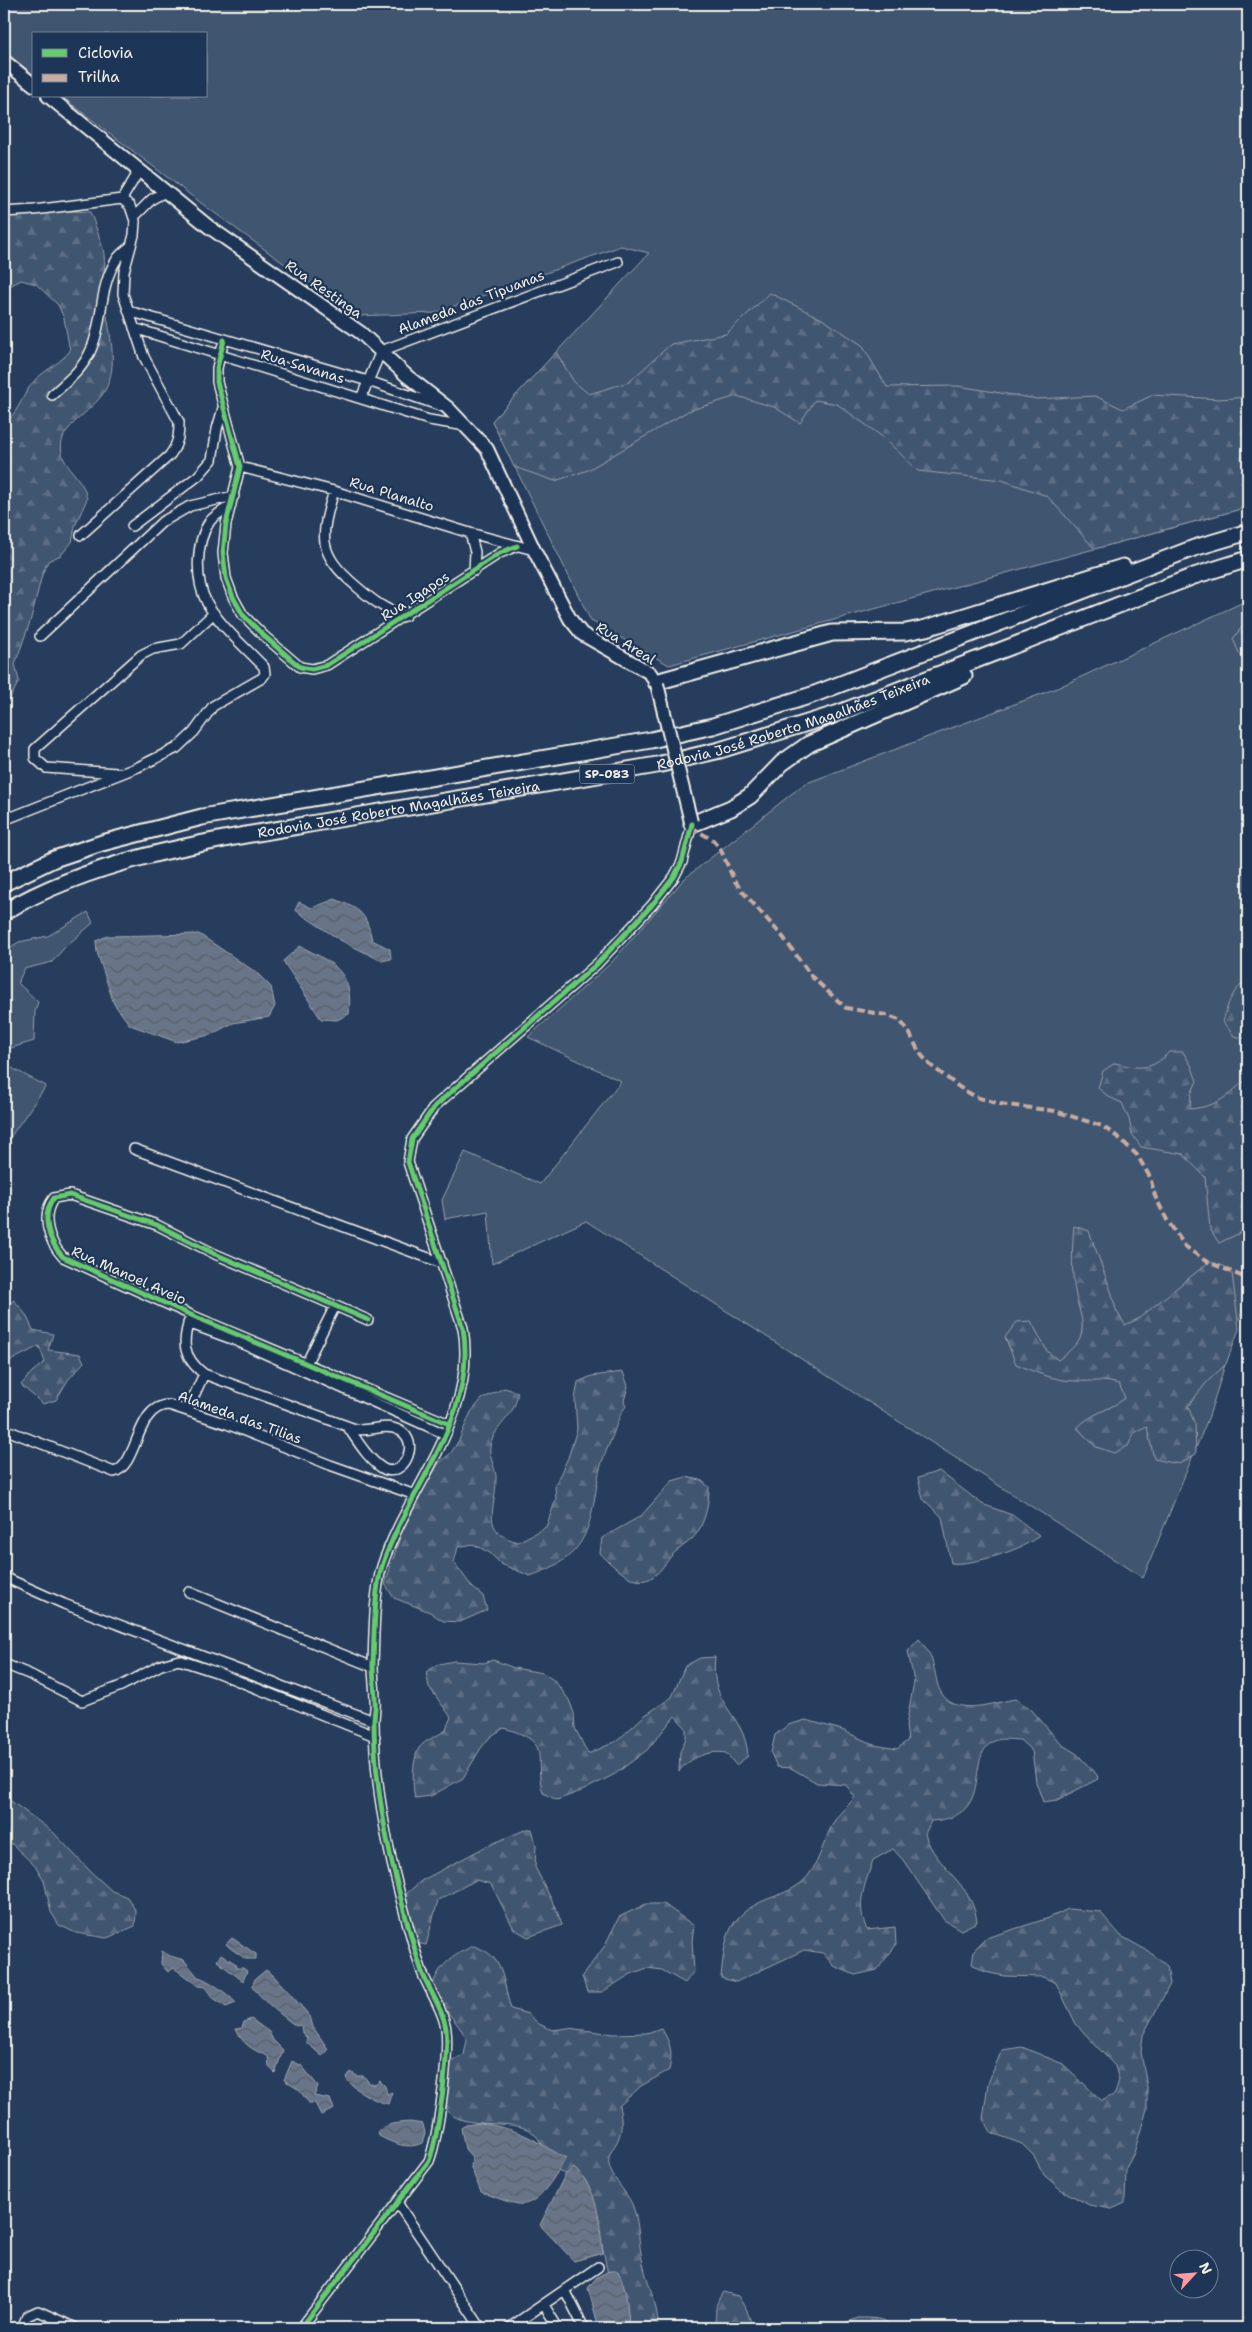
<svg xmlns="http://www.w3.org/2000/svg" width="1252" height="2332" font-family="'Shantell Sans',sans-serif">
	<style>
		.grass { fill: #40546f; stroke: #9aa2ac }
		.forest { fill: url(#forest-firs); stroke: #9aa2ac }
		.water { fill: url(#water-waves); stroke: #9fa7ae }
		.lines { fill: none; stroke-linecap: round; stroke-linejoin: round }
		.minor-casing { stroke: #f4f1e8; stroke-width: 12 }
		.primary-casing { stroke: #f4f1e8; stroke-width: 16 }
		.motorway-casing { stroke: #f4f1e8; stroke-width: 19 }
		.minor { stroke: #1d3557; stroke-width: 9 }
		.primary { stroke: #1d3557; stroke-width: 12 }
		.motorway { stroke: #1d3557; stroke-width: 15 }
		.primary-bridge-casing { stroke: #f4f1e8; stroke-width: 16; stroke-linecap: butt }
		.primary-bridge { stroke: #1d3557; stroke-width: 12 }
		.quiet { stroke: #c7aca2; stroke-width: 4; stroke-dasharray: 8 4; stroke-linecap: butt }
		.cycleway-casing { stroke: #1d3557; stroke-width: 8 }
		.cycleway { stroke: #67ca6e; stroke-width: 5 }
		.labels { text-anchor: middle; stroke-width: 4.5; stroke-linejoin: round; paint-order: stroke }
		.shield { fill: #1d3557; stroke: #b4b9bc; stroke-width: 1 }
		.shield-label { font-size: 12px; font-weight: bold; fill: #f4f1e8 }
		.street-label { font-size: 14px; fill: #f4f1e8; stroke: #1d3557 }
	</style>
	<defs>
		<pattern id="forest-firs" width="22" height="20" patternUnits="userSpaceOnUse" patternTransform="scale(1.25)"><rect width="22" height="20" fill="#40546f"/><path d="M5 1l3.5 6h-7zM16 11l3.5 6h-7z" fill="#5c6d84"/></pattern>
		<pattern id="water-waves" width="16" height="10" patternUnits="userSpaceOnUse" patternTransform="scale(1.25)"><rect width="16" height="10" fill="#677588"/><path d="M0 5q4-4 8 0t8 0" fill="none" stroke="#585e67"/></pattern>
	</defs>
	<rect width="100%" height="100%" fill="#263d5d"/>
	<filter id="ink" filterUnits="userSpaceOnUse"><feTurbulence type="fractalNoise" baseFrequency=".02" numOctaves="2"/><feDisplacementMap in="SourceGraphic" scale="10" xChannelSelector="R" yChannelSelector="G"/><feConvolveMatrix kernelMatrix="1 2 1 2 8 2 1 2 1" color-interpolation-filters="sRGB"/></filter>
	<g filter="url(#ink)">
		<path class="grass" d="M4,4H1248V507L669,665L591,621L492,421L649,253L621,246L435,313L356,316L201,203L61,96H206V34H34V75L4,51Z
			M1248,600V1291L1209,1416L1143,1578L586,1221L492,1264L488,1211L445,1219L442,1200L465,1152L540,1184L621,1081L528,1037L611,963L684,879L804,784L1057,688Z
			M88,912L93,923L66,946L52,962L24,969L18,983L38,1002L35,1011L34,1041L4,1050V951L19,942L48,936Z
			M4,1064L46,1086L4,1146Z"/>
		<path class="forest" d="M4,207L90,212C95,224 99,236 103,248C106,264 104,282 105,298C107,329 121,364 104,392C95,408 65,425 62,441C58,461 74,471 82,485C85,489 86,495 87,499L75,526L72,542L61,555L48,561L42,575L30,622L15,664L19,681L4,710V424C21,410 22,393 36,379C47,369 60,363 70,351L64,318L58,305L36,284L21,280L4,289Z
			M770,293L822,319L862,345L887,387L958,386L1037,399L1095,396L1123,409L1153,395L1219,399L1248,397V507L1095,549L1047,496L1002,480L918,471L884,438L837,404L815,400L800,423L774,407L737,396L688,411L588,470L555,481L514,467L492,421L556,352L574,382L589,394L629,382L671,344L726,334Z
			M1248,622V655H1240L1233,639L1244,624Z
			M1248,980V1039L1234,1036L1223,1022C1228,1003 1231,991 1248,980Z
			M1169,1052H1183L1191,1065L1197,1081L1191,1094L1190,1109C1220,1106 1226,1096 1248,1078V1229L1219,1243L1210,1229L1205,1177L1183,1154L1141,1147L1132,1134L1129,1119L1122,1103L1109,1097L1098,1088L1103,1071L1115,1063C1139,1069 1152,1071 1169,1052Z
			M1074,1226L1089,1231L1112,1294L1116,1310L1125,1325L1138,1319L1209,1262L1224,1266L1232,1273L1239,1329L1226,1364L1207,1382L1188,1406L1195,1425L1196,1454L1179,1464L1154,1459L1147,1427L1134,1433L1128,1446L1114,1453L1096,1447L1077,1428C1091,1413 1110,1410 1125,1398L1119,1384C1102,1379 1093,1382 1076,1381C1055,1381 1035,1372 1016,1364L1005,1337L1017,1322L1031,1321L1047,1351L1058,1360C1066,1354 1078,1345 1081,1335C1085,1322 1078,1308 1076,1296C1071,1273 1072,1250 1074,1226Z
			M14,1300L26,1315L33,1330L53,1334L48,1350L80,1354L84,1362L68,1380L56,1400L43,1404L21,1385L32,1372L45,1362L39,1346L8,1362V1379L4,1384V1308Z
			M623,1372L628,1386L624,1401L626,1406C620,1414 618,1420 615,1429C610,1444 602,1458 599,1473C589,1528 590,1556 530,1576L501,1564L490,1553L473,1544L458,1547L454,1562L472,1587L483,1596L487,1610L460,1622L443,1621L430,1612L394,1598L385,1584L408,1512L421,1487L431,1477L439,1463L451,1453L459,1440L471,1412L482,1399L504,1388L518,1392C517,1397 516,1402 514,1407C507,1421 493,1430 490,1446C488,1457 497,1469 496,1480C496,1508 479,1532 518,1542L546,1527L556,1499L555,1485L568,1458L577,1429L575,1399L578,1382L592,1376Z
			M939,1471L982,1504L1012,1515L1039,1535C1027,1549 970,1566 951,1563L942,1517L923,1499L918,1478Z
			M686,1477L701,1480L709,1487C709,1504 705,1525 693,1538C687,1544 678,1549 672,1555C663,1566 654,1584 636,1580C626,1578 607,1561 600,1553L602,1538L641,1516L672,1481Z
			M919,1639C932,1654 933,1663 937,1682C946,1720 989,1704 1015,1699L1030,1708L1061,1744L1077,1754L1097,1775L1098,1779L1057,1800L1043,1802L1036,1782L1032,1751L1020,1740C1014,1740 1003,1738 997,1740C960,1753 1000,1817 931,1821L925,1834C935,1868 973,1883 977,1922L961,1930L944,1920L903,1860L893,1849L873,1860C865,1886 855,1903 867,1930L895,1927L896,1945L877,1970L855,1975L834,1966L823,1953L804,1950L736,1982L721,1978C725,1932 729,1912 776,1896C788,1891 799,1887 808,1876C821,1859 824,1838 835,1820C840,1812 849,1805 855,1797L846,1785L817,1783L791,1768L777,1767L771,1753L775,1735L788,1725L806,1720L842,1730L874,1745L897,1749L908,1740L906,1726L914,1682L908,1651Z
			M715,1657C709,1708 745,1712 748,1756L736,1765L726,1753C709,1750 691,1757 679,1771L680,1752L686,1738V1728L675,1716L647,1750L615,1774L584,1790L557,1800L543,1793C532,1755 555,1743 504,1728L491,1736L481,1748L463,1778L431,1796L415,1798C412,1786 412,1760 419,1748C425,1740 437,1736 445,1731L451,1717L429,1687L426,1672L439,1664L454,1661L484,1663L493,1660L514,1668L543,1673L555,1681L569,1700L574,1713L575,1728L588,1754L617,1741L644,1716L672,1697L685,1666L700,1658Z
			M4,1796L53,1832L91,1872L112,1891L127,1897L136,1911L135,1926L107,1938L76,1933L59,1925L51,1912L44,1880L36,1867L4,1836Z
			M527,1829H532L536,1844L535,1867L557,1911L562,1925L528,1937L514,1929L491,1884L476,1880L438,1900L426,1945L412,1942L402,1911L406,1894L421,1881L487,1846Z
			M646,1904H664L694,1926L692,1941L694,1971L685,1983L662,1970L647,1968L631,1974L602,1992H587L582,1976L604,1947L619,1917Z
			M1068,1909L1100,1912L1121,1936L1148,1951L1167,1966L1170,1984L1143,2035L1141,2052L1147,2087V2109L1134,2153L1126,2168L1125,2203L1112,2209L1089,2205L1060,2189L1044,2175L1034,2156L1022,2144L990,2132L983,2119L988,2083L1002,2050L1022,2047L1063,2064L1102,2101L1115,2094L1119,2080L1115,2066L1076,2024L1056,1983L1043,1977L1004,1976L985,1972L972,1964L974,1950L986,1938L1049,1918Z
			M473,1946C506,1955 502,1982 511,2009L528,2014L539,2024L552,2030L568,2028L614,2034L647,2033L661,2028C671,2043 673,2053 669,2070L641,2086L619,2106C621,2116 623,2126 619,2137C616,2147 607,2152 609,2165C612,2179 626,2191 632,2204C639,2221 638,2236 641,2253C644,2278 659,2303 658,2328H619L599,2230L570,2175L556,2171C548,2159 542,2137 529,2130C504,2116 442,2136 443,2094C443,2084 447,2073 449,2064L464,2055L467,2040C458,2021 441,2008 432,1988C438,1965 452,1956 473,1946Z
			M723,2292L738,2296L747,2311L753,2328H714C718,2311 712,2309 723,2292Z
			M858,2318C871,2318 885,2317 893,2328H833Z"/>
		<path class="water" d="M335,899C361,910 366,912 372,940L390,949L391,959L382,961L340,940L295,910L299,902L312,908Z
			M199,934L257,973L271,987L275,1006L269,1017L233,1023L210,1035L177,1042L130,1025L114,1004L97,952L96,941L107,936Z
			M300,946C333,963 354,971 349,1014L337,1020L321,1019L283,961Z
			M232,1938L256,1954V1959H245C239,1953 232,1951 226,1944Z
			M162,1951L170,1956L184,1960L198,1977C206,1978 230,1995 236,2003L226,2007L212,1997L205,1987L198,1986L174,1968L168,1972L161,1964Z
			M221,1954L236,1964L237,1968H243L247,1971L243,1981L217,1961Z
			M266,1970L273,1975L310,2016L313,2027L328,2049L322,2056L306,2042L307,2038L302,2033L301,2025L296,2026C280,2014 264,2002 252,1986L255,1979Z
			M251,2019L269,2032L273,2040L283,2050L275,2073L269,2067L268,2056C254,2051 242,2044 236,2029L242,2028L244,2022Z
			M292,2061L302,2066L318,2086L314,2096L330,2099L334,2109L321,2115L315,2103H309L299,2090L284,2080Z
			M351,2072L357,2076H364L369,2083L375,2085L380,2081L385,2086L387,2094L392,2092L388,2104C374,2101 354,2090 346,2078Z
			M410,2122L423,2124L425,2133L422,2143C408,2150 392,2143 379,2136L378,2132C386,2123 398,2123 410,2122Z
			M481,2123C499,2126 519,2131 534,2140C545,2146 554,2152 566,2158C557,2172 539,2208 518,2204C506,2202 493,2196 481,2192L471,2168L472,2157L465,2149L461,2128L466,2125Z
			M574,2168C599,2189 599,2222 603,2253L574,2261L540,2225L565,2175Z
			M609,2271H618C627,2288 628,2309 629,2328H599L588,2288L597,2277Z"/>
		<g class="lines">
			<defs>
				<path id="minor" d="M122,199L136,176L135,167
					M4,212L34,210L122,199
					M134,217L152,199L165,192
					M129,311L368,381L441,406
					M134,328L429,420L466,426
					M224,340L217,368V382L240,467L226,524L223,553L226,578L233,597L243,615L264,636L300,667L312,669L327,665L500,553L517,546
					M52,395C66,382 82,370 90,352C104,323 98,287 117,259C120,254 126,250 131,246
					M361,398L381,351L618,262
					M240,467L334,491L470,533L534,550
					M334,491C320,537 317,553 356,586C372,600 385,610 405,616
					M132,526L198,476L212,460L217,429L223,408
					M470,533L475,552L474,571
					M81,535L170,455C178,444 179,436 179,422L144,357L123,294L124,272L134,235L135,221L130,206L122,199
					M40,636L162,522L190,506L234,496
					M117,773L46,768L35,758V749L141,655L153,649L181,644L214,613
					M4,820L138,767L177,748L194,732L213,706L262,678L265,674L264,667C246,648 220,626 207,603C195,581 195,543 210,521C215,515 225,510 231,505
					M134,1149L442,1263
					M191,1315C182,1340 181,1356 204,1374L355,1429C368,1432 381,1425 393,1428C426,1436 403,1482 382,1468C367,1458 357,1440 347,1426
					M368,1320L215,1254L157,1225L70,1195L54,1198C40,1216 49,1242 63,1257L191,1315L449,1424
					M188,1323L232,1339L445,1434
					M306,1364L335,1306
					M187,1411L204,1374
					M4,1429L114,1472C139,1465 135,1405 169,1405L227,1424L330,1465L415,1495
					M4,1577L64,1604L374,1721
					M189,1592L373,1667
					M4,1664L29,1674L82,1701L121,1686L161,1665L179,1660L216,1672L375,1736
					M398,2204L481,2328
					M565,2290L584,2328
					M544,2305L558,2328
					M22,2328L27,2316L38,2311L76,2328
					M301,2328L429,2161C438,2138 451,2047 445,2024C441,2006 429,1990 422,1972C410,1936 401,1900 392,1863C382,1818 374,1768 374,1721C374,1714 376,1707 375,1700C375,1688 373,1677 373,1665C374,1638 374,1591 382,1566C409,1486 478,1417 463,1328L408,1162L412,1139L435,1106L597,964L652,905L674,877L682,862L692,824
					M509,2328L598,2267"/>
				<path id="primary" d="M4,61L34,85
					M48,96L209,227L361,333L407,376L448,408L487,449L534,550L570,619L582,634L650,673L657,684"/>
				<g id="motorway">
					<path d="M656,682L832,633L906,632L926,628L1123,567"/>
					<path d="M692,824L731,808L750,796L782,763L809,744L964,676"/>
					<path d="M4,883L54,859L102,843L202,817L651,740L713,726L812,695L1194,548L1248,532"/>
					<path id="s1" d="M4,912C99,855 225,839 333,820C441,802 549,784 657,765L720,750L836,714L1194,576L1248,559"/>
				</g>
			</defs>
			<use href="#minor" class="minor-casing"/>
			<use href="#primary" class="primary-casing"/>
			<use href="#motorway" class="motorway-casing"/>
			<use href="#minor" class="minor"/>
			<use href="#primary" class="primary"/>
			<use href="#motorway" class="motorway"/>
			<defs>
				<path id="primary-bridge" d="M657,684L691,822"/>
			</defs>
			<use href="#primary-bridge" class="primary-bridge-casing"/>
			<use href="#primary-bridge" class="primary-bridge"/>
			<path class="quiet" d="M691,827L713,840L720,848L734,880L742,891L783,937L812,977L846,1008L886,1015L899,1020L908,1030L919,1052L929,1064L959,1087L976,1097L1000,1104L1055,1111L1102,1126L1119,1138L1137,1155L1150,1177L1155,1196L1167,1220L1185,1246L1204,1260L1248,1279"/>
			<defs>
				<path id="cycleway" d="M224,340L217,368V382L240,467L226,524L223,553L226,578L233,597L243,615L264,636L300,667L312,669L327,665L500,553L517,546
					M368,1320L215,1254L157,1225L70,1195L54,1198C40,1216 49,1242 63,1257L191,1315L449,1424
					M301,2328L429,2161C438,2138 451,2047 445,2024C441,2006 429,1990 422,1972C410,1936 401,1900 392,1863C382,1818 374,1768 374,1721C374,1714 376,1707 375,1700C375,1688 373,1677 373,1665C374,1638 374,1591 382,1566C409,1486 478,1417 463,1328L408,1162L412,1139L435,1106L597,964L652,905L674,877L682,862L692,824"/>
			</defs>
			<use href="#cycleway" class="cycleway-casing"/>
			<use href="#cycleway" class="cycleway"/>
		</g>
	</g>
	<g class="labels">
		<rect class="shield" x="579.5" y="764.5" width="55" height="19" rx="4"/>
		<g class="shield-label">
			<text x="607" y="778">SP-083</text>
		</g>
		<g class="street-label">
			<text transform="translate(324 289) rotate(35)" y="5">Rua Restinga</text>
			<text transform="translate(471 302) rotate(-21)" y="5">Alameda das Tipuanas</text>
			<text transform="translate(303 366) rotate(17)" y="5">Rua Savanas</text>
			<text transform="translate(392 494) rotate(17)" y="5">Rua Planalto</text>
			<text transform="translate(415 596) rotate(-33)" y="5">Rua Igapos</text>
			<text transform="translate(626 643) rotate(32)" y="5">Rua Areal</text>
			<text dy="5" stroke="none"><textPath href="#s1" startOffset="815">Rodovia José Roberto Magalhães Teixeira</textPath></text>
			<text dy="5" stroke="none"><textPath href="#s1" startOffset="410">Rodovia José Roberto Magalhães Teixeira</textPath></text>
			<text transform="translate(129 1275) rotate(24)" y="5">Rua Manoel Aveio</text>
			<text transform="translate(240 1417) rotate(20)" y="5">Alameda das Tilias</text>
		</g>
	</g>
	<rect width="1252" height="2332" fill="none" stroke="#1d3557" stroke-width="20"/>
	<rect x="10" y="10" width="1232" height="2312" fill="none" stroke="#f4f1e8" stroke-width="2" filter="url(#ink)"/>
	<rect x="32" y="32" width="175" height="65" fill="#1d3557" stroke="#738091"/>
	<rect x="42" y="49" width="25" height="8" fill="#67ca6e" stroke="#738091"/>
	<text x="78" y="58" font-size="15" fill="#f4f1e8">Ciclovia</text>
	<rect x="42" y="74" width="25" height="8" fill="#c7aca2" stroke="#738091"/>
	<text x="78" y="82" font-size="15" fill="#f4f1e8">Trilha</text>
	<g transform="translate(1194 2274) rotate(64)"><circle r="24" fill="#1d3557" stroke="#738091"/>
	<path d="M0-4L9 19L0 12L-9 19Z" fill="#ff9aa2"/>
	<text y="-8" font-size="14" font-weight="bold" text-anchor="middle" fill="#f4f1e8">N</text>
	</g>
</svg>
